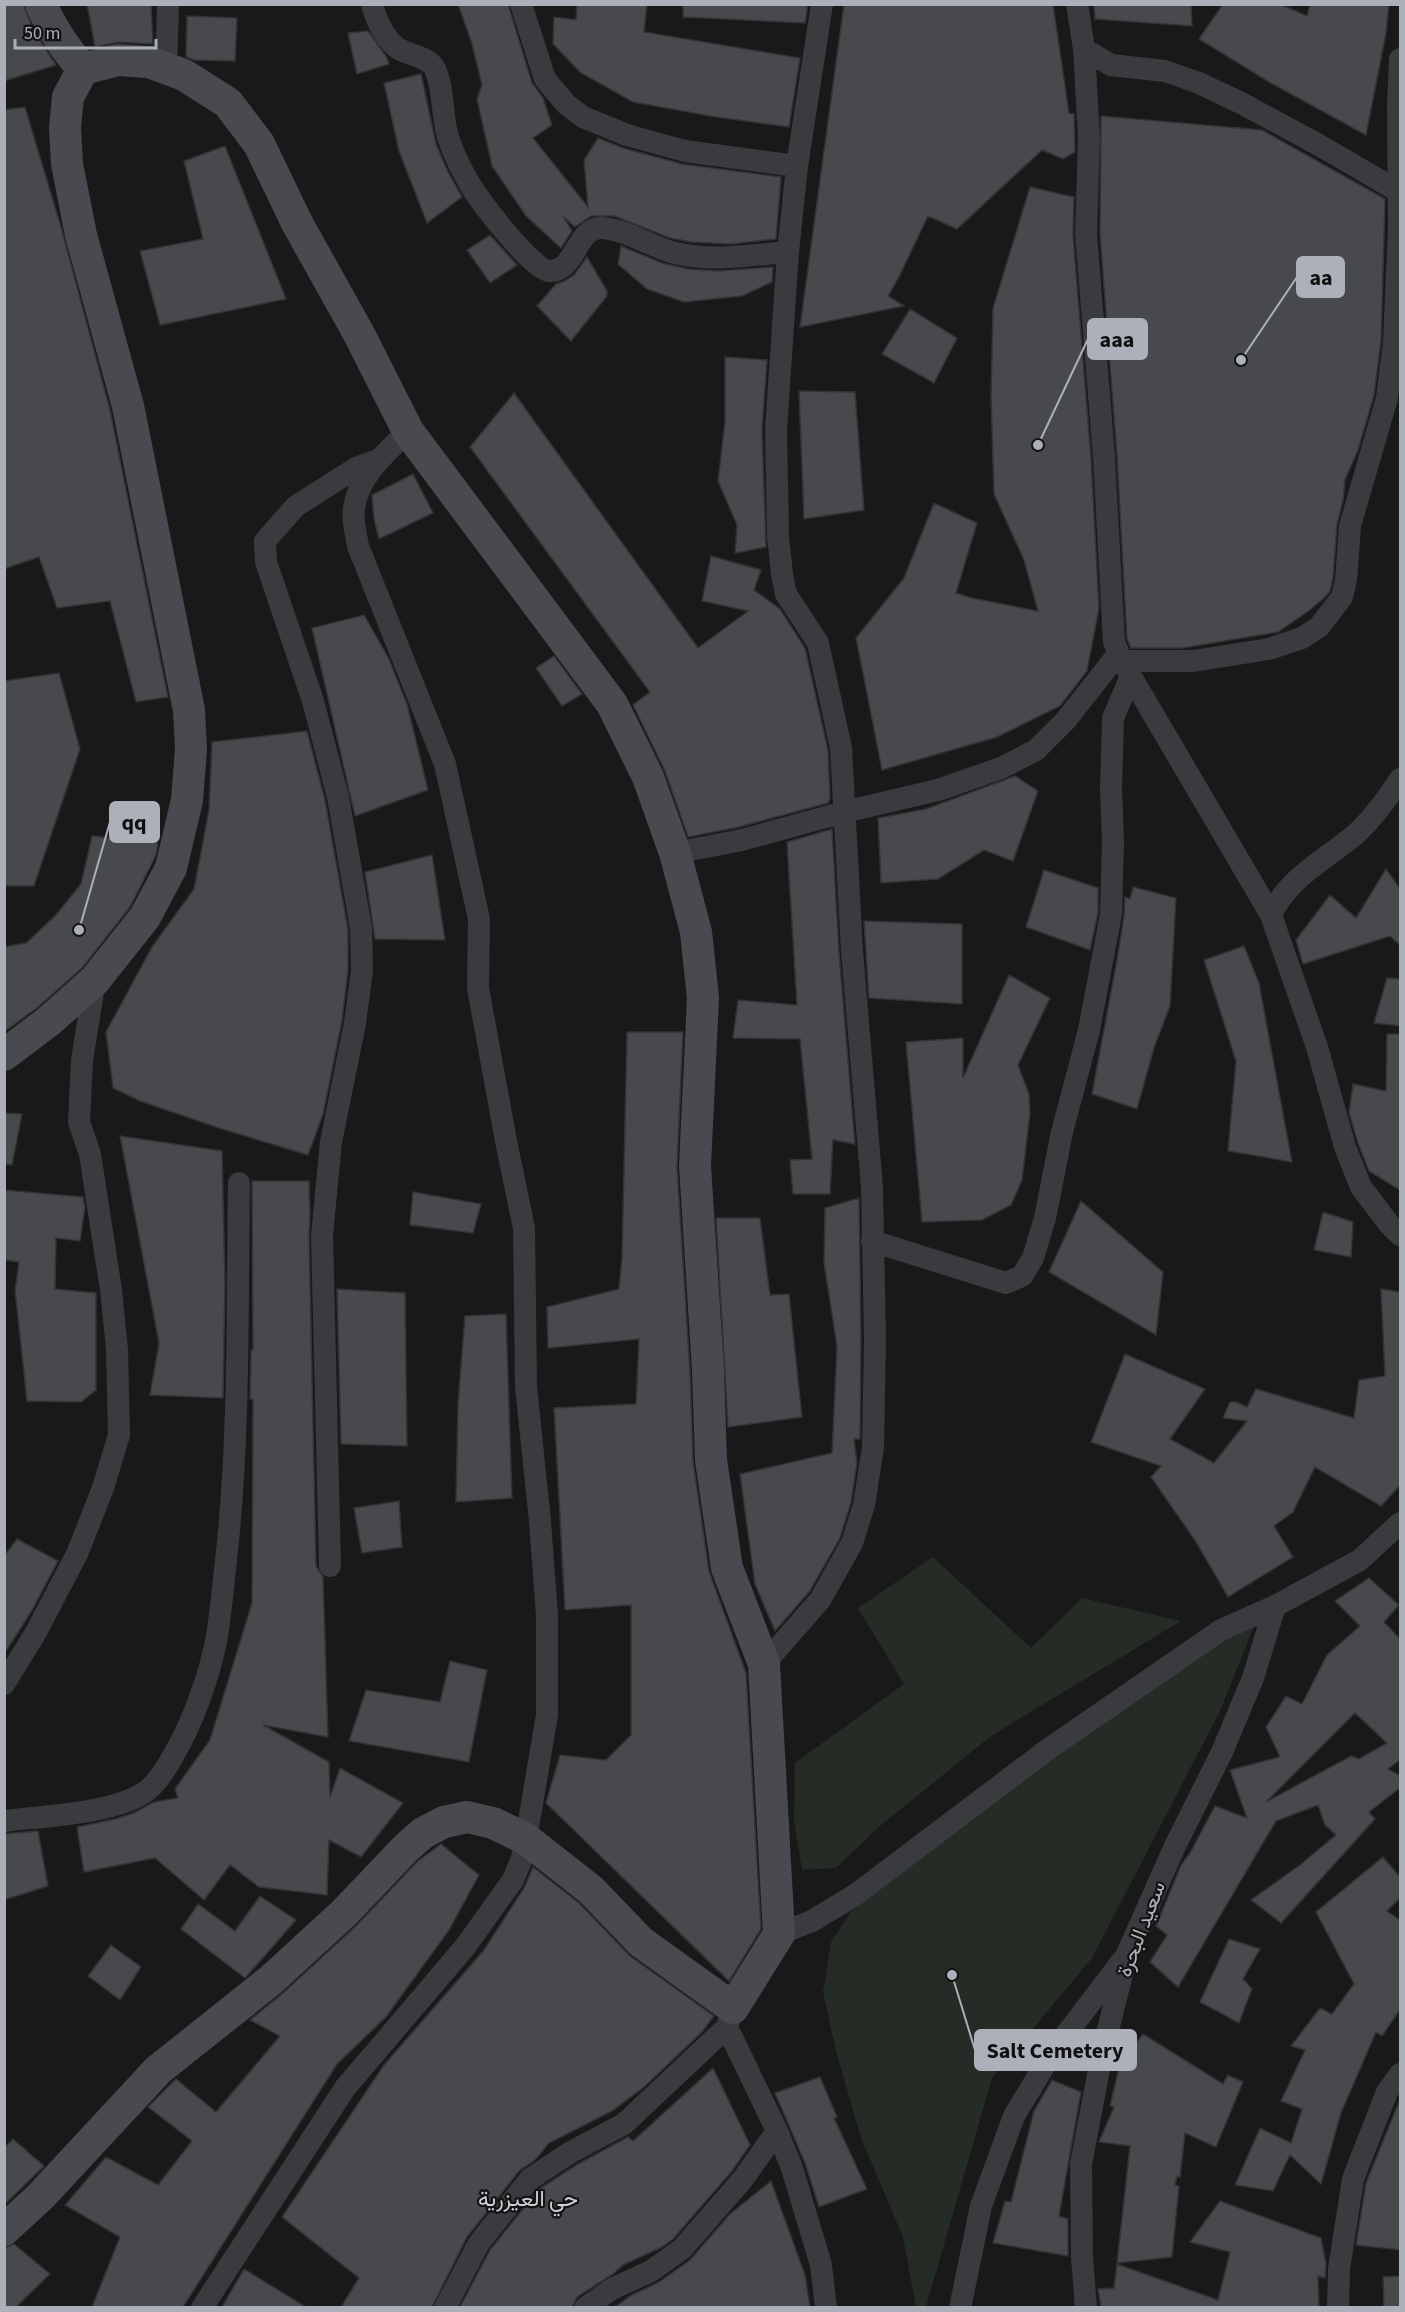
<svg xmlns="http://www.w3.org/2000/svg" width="1405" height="2312" font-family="'Source Sans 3',Vazirmatn,sans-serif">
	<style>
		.green { fill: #252c25 }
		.building { fill: #48494d; stroke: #333336; stroke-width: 1.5; fill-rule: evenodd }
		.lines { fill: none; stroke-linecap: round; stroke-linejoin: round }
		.street { stroke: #3a3b3f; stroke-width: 22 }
		.secondary { stroke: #484a4f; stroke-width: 32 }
		.labels { text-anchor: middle; stroke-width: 4.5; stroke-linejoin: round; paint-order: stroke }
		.street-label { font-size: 21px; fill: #acb1b9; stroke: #141415 }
		.neighbourhood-label { font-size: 22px; fill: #cdd0d5; stroke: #141415 }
		.leader { fill: none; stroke: #acb1b9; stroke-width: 2 }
		.callout-dot { fill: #acb1b9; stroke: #141415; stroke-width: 2 }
		.callout { fill: #acb1b9; stroke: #acb1b9; stroke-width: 2 }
		.callout-label { font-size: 22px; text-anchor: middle; font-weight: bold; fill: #111 }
	</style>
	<rect width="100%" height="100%" fill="#19191a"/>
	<path class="green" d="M933,1557L1031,1648L1082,1598L1181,1621L991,1736L880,1826L836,1868L802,1870L794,1821L795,1763L904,1684L858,1608Z
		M1260,1611L1220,1711L1092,1958L992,2078L926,2307H916L903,2237L861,2138L836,2051L823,1992L831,1942L865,1891Z"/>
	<path class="building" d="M4,4H23L34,31L56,65L4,81Z
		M87,4H151L153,44L119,42L95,47Z
		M458,4H508L532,83L543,98L552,125L533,138L588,207L584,160L598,138L623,148L682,164L781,177L776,239L731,244L691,242L670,238L614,216H591L575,227L563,216L572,231L561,248L526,216L492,166L477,99L482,85L472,44Z
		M577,4H647L644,32L800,58L789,127L716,117L633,102L581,73L553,44L554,17L576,20Z
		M683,4H808L805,23L683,17Z
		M844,4H1053L1069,113L1074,114L1075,152L1063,159L1042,150L957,229L928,216L899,277L888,296L904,306L800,327Z
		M1094,4H1191L1192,26L1095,19Z
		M1223,4H1280L1307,16L1310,4H1389L1386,33L1366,135L1269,82L1199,39Z
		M187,16L237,18L235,61L194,60L186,57Z
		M368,31L386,56L389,64L357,74L348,33Z
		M421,74L436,144L448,172L462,197L427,223L399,151L384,83Z
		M25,107L61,227L110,410L168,697L136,702L110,601L57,608L39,557L4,569V110Z
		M1101,116L1262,130L1385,199L1381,341L1374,395L1358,450L1345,480L1343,500L1337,525L1333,578L1330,591L1323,599L1307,612L1278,632L1183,648H1131L1127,639L1117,456L1100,234Z
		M225,146L286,299L160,325L140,251L203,239L184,161Z
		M1030,187L1074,197L1073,235L1091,458L1099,608L1087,671L1060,706L997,737L882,770L856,638L904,578L934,503L977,523L956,593L972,598L1038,611L1024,560L994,494L991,397L993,308Z
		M490,235L517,265L490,283L467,250Z
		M621,246L662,263L688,269L718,271L773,267L772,282L742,296L684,302L647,289L618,264Z
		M587,257L607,291V296L571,341L537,306L556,284L565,281L575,274Z
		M910,309L957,338L934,383L882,354Z
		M725,357L767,360L762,429L766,547L735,553L737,525L718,481L725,421Z
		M799,391L855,392L864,510L804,519Z
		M514,393L698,648L748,611L702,601L711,556L761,570L754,590L780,609L805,648L828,750L830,798L828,803L739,827L688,837L665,771L633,705L650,692L470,447Z
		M413,474L433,513L379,539L374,519L372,495Z
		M364,615L388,657L407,704L428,790L355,816L312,628Z
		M554,656L582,694L562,706L536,668Z
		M59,673L80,749L34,886H4V681Z
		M307,731L325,800L348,929V970L342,1021L323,1114L308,1155L222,1129L140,1101L113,1088L106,1032L152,947L194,889L209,810L212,742Z
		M1015,776L1038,791L1013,861L984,850L938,879L881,883L878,818L926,809Z
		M832,829L839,952L855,1144L833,1140L830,1194H793L790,1160L812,1159L800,1039L733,1038L738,1000L797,1005L787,842Z
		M92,836L158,843L156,855L130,907L82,968L38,1007L4,1032V947L26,943L55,916L81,884Z
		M432,855L445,940L375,939L365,872Z
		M1386,869L1401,890V946L1390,936L1303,964L1296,940L1330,895L1356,918Z
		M1044,870L1098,888V913L1090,950L1026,927Z
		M1133,887L1176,898L1170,1006L1154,1048L1137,1109L1092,1094L1117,960L1124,916L1125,897L1130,899Z
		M864,921L962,924V1004L869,998Z
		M1244,946L1259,983L1292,1162L1228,1151L1236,1061L1204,960Z
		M1009,975L1050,998L1018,1065L1029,1094L1030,1113L1022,1180L1011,1205L982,1220L922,1222L906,1042L963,1038V1078Z
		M1387,978L1401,979V1026L1374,1023Z
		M627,1032H683L677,1167L690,1371L693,1461L709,1571L746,1673L761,1929L729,1981L546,1803L560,1755L606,1760L631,1735V1605L565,1610L554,1408L636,1404L639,1339L548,1348L547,1307L619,1289L622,1257Z
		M1387,1034H1401V1191L1369,1171L1358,1143L1349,1113L1353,1084L1386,1091Z
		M4,1113L22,1114L12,1165L4,1164Z
		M120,1136L222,1151L225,1282L223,1398L150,1395L159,1343Z
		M252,1181H309L310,1214L309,1235L316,1566L323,1577L328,1737L263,1725L329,1762L330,1797L340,1768L403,1803L361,1857L329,1840L327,1895L259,1887L230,1865L204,1900L155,1858L84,1872L77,1827L115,1819L134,1813L154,1802L178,1798L175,1789L210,1740L252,1603L253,1399H250L251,1350H253Z
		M4,1190L83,1197L85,1207L80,1241L56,1238L55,1289L96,1293V1390L81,1402L27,1401L15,1290L19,1262L4,1260Z
		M413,1192L481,1204L473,1233L410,1225Z
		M859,1198L861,1340L860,1439H854L857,1463L851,1502L840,1538L809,1592L775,1631L755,1584L740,1474L832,1453L837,1346L824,1263L825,1208Z
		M1081,1201L1163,1272L1156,1335L1049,1272Z
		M1323,1212L1353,1222L1351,1257L1314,1250Z
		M716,1218H760L770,1295L789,1294L802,1417L728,1427Z
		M337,1289L405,1293L407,1446L341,1444Z
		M1381,1289L1401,1292V1484L1381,1506L1315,1467L1293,1512L1274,1526L1293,1557L1228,1597L1196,1542L1151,1477L1161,1466L1091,1442L1125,1354L1205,1389L1170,1439L1214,1463L1247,1421L1223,1418L1230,1402H1236L1247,1407L1256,1389L1354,1418L1359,1380L1385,1376Z
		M506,1314L512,1498L456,1502L458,1403L465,1316Z
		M399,1501L402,1547L362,1553L354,1508Z
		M17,1539L58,1561L31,1612L4,1654V1556Z
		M1369,1578L1399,1605L1384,1622L1401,1640V1759L1388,1769L1401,1776V1787L1369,1812L1375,1819L1281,1923L1251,1900L1300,1865L1336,1835L1325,1825L1318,1805L1276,1821L1178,1987L1150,1962L1167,1935L1156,1926L1181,1865L1190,1853L1215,1806L1247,1818L1230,1770L1280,1757L1266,1727L1286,1696L1302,1704L1327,1655L1360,1626L1335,1601ZM1355,1713L1387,1743L1359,1759L1351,1756L1266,1802Z
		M450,1661L487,1670L469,1762L349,1741L366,1690L440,1702Z
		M38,1831L48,1886L4,1900V1834Z
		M441,1844L479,1875L449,1930L386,2017L337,2064L183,2307H92L120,2237L65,2205L106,2157L158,2185L192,2141L148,2107L176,2079L216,2112L280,2036L250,2020L283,1993L356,1926L418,1861Z
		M1383,1857L1401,1878V1897L1387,1911L1401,1921V2008L1382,2036L1376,2032L1341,2113L1321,2184L1290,2155L1273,2191L1235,2185L1260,2128L1291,2143L1302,2109L1281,2101L1305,2050L1291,2046L1320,2008L1332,2014L1354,1984L1316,1912Z
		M533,1867L579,1903L630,1956L714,2016L702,2032L644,2087L612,2111L549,2143L535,2160L519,2171L467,2237L432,2307H341L359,2278L282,2217L384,2065L484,1950L524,1888Z
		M260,1896L296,1920L245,1978L181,1929L198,1904L235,1931Z
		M1229,1939L1260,1949L1243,1979L1252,1989L1239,2023L1200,2002Z
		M111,1945L141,1967L120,2000L88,1976Z
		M1143,2034L1223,2084L1228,2075L1243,2082L1216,2147L1185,2133L1180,2177L1177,2176L1175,2185L1179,2186L1172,2257L1117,2263L1130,2146L1099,2142L1114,2107L1110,2106L1120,2063Z
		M713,2068L750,2145L732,2171L673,2239L662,2247L623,2265L613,2274L577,2297L572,2307H460L490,2250L539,2189L578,2164L628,2137L633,2141Z
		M820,2077L837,2117L834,2118L867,2189L819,2207L805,2163L775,2093Z
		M1052,2080L1081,2092L1059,2216L1068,2219V2256L993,2243L1005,2201L1011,2202L1034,2111Z
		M1401,2097V2250L1356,2245L1366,2183Z
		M13,2139L44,2166L4,2205V2148Z
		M771,2181L805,2275L810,2307H615L630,2296L659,2282L690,2260L730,2214Z
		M1220,2201L1321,2238L1326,2264L1325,2278L1318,2276L1319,2307H1101L1098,2289L1114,2288L1117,2264L1218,2300L1230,2252L1190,2242Z
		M14,2244L50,2274L16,2307H4V2248Z
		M244,2269L306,2307H222Z
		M1401,2276V2307H1384L1383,2277Z"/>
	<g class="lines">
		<path class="street" d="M372,4C376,19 384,37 396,47C407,56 428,55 435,69C445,91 441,118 449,140C454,154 461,169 468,181C477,198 532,270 549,271C576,273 576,226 602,228C628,230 651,247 675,253C712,262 751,255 788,252
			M521,4L545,79L566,104L583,117L627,135L685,151L797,166
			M1077,4L1084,49L1089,138L1086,234L1104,457L1114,642L1122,661L1271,915L1317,1047L1345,1147L1361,1187L1389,1224L1400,1235
			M1084,49L1111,65L1165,71L1199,83L1243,104L1319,145L1398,191
			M166,69L168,4
			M1122,661H1193L1269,649L1302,638L1319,627L1342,597L1346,580L1350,526L1387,398L1394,342L1399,227L1398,105L1400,59
			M675,853L742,840L844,812L938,790L1001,768L1036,750L1066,720L1118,654
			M1271,915C1288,877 1327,859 1357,833C1374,817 1387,799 1400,779
			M872,1241L1006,1283L1022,1276L1033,1258L1045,1218L1062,1132L1089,1030L1111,914L1113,841L1111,789L1113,718L1131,676
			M330,1566L322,1235L331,1142L355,1023L362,971L361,928L338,797L313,701L266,562L265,541L296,506L356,468L380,459
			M764,1664L820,1600L852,1543L864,1505L873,1447L875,1340L872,1187L852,951L841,748L818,643L786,594L782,574L778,536L776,429L788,252L797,166L822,4
			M4,1684L35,1634L77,1554L103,1488L119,1435L117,1349L111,1290L90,1154L79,1122L82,1060L95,980
			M4,1821C44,1816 108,1814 142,1794C156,1786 166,1769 173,1756C193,1722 210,1675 217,1636C221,1611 223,1585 226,1560C240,1435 237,1308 239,1183
			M779,1934L812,1921L855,1895L1047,1750L1221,1630L1275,1606L1360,1560L1400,1523
			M727,2027L777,2131L792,2168L821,2265L826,2308
			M202,2308L345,2088L465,1947L513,1880L522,1858L526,1839L547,1715V1616L540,1521L526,1387L524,1228L506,1141L478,988L479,919L445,764L358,546C356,534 352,520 354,508C358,476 387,452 408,431
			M445,2308L479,2243L530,2179L571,2152L624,2124L727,2027L733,2008
			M585,2308L612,2289L651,2271L682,2249L743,2179L777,2131
			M960,2308L981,2206L1014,2116L1052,2053L1122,1961
			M1086,2308L1082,2258L1081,2164L1102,2054L1127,1954L1175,1846L1222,1752L1253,1678L1275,1606
			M1338,2308L1339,2269L1353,2179L1387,2092L1400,2074"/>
		<path class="secondary" d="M41,4C52,30 65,49 83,69
			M4,1055L49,1021L95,980L145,917L171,868L187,800L191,749L189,710L128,406L81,235L67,164L65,128L68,97L83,69L118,60L149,62L184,75L228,103L259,144L297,223L359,334L408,431L612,704L648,777L675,853L696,932L703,998L695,1166L708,1370L711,1460L727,1568L764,1664L779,1934L733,2008L641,1942L591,1890L526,1839L493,1823L467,1817L444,1822L423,1833L406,1848L344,1913L271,1980L158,2070L40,2197L4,2230"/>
	</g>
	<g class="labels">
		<g class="street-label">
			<text transform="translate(1141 1929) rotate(-69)" y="7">سعيد البحرة</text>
		</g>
		<g class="neighbourhood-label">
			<text x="528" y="2206">حي العيزرية</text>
		</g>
	</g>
	<path class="leader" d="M1241 360L1297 277M1038 445L1088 339M79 930L110 822M952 1975L975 2050"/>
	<g class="callout-dot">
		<circle cx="1241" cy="360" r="6"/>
		<circle cx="1038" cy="445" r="6"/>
		<circle cx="79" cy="930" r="6"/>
		<circle cx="952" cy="1975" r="6"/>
	</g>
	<g class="callout">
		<rect x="1297" y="257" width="47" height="40" rx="6"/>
		<rect x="1088" y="319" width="59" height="40" rx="6"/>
		<rect x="110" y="802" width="49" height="40" rx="6"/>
		<rect x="975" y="2030" width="161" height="40" rx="6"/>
	</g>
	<g class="callout-label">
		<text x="1321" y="285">aa</text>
		<text x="1117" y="347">aaa</text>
		<text x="134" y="830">qq</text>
		<text x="1055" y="2058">Salt Cemetery</text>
	</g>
	<rect width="1405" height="2312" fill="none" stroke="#acb1b9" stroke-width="12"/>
	<path d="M15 39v9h141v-9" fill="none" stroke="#acb1b9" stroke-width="3"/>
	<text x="24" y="39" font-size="18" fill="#acb1b9" stroke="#141415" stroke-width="4.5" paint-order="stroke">50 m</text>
</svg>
